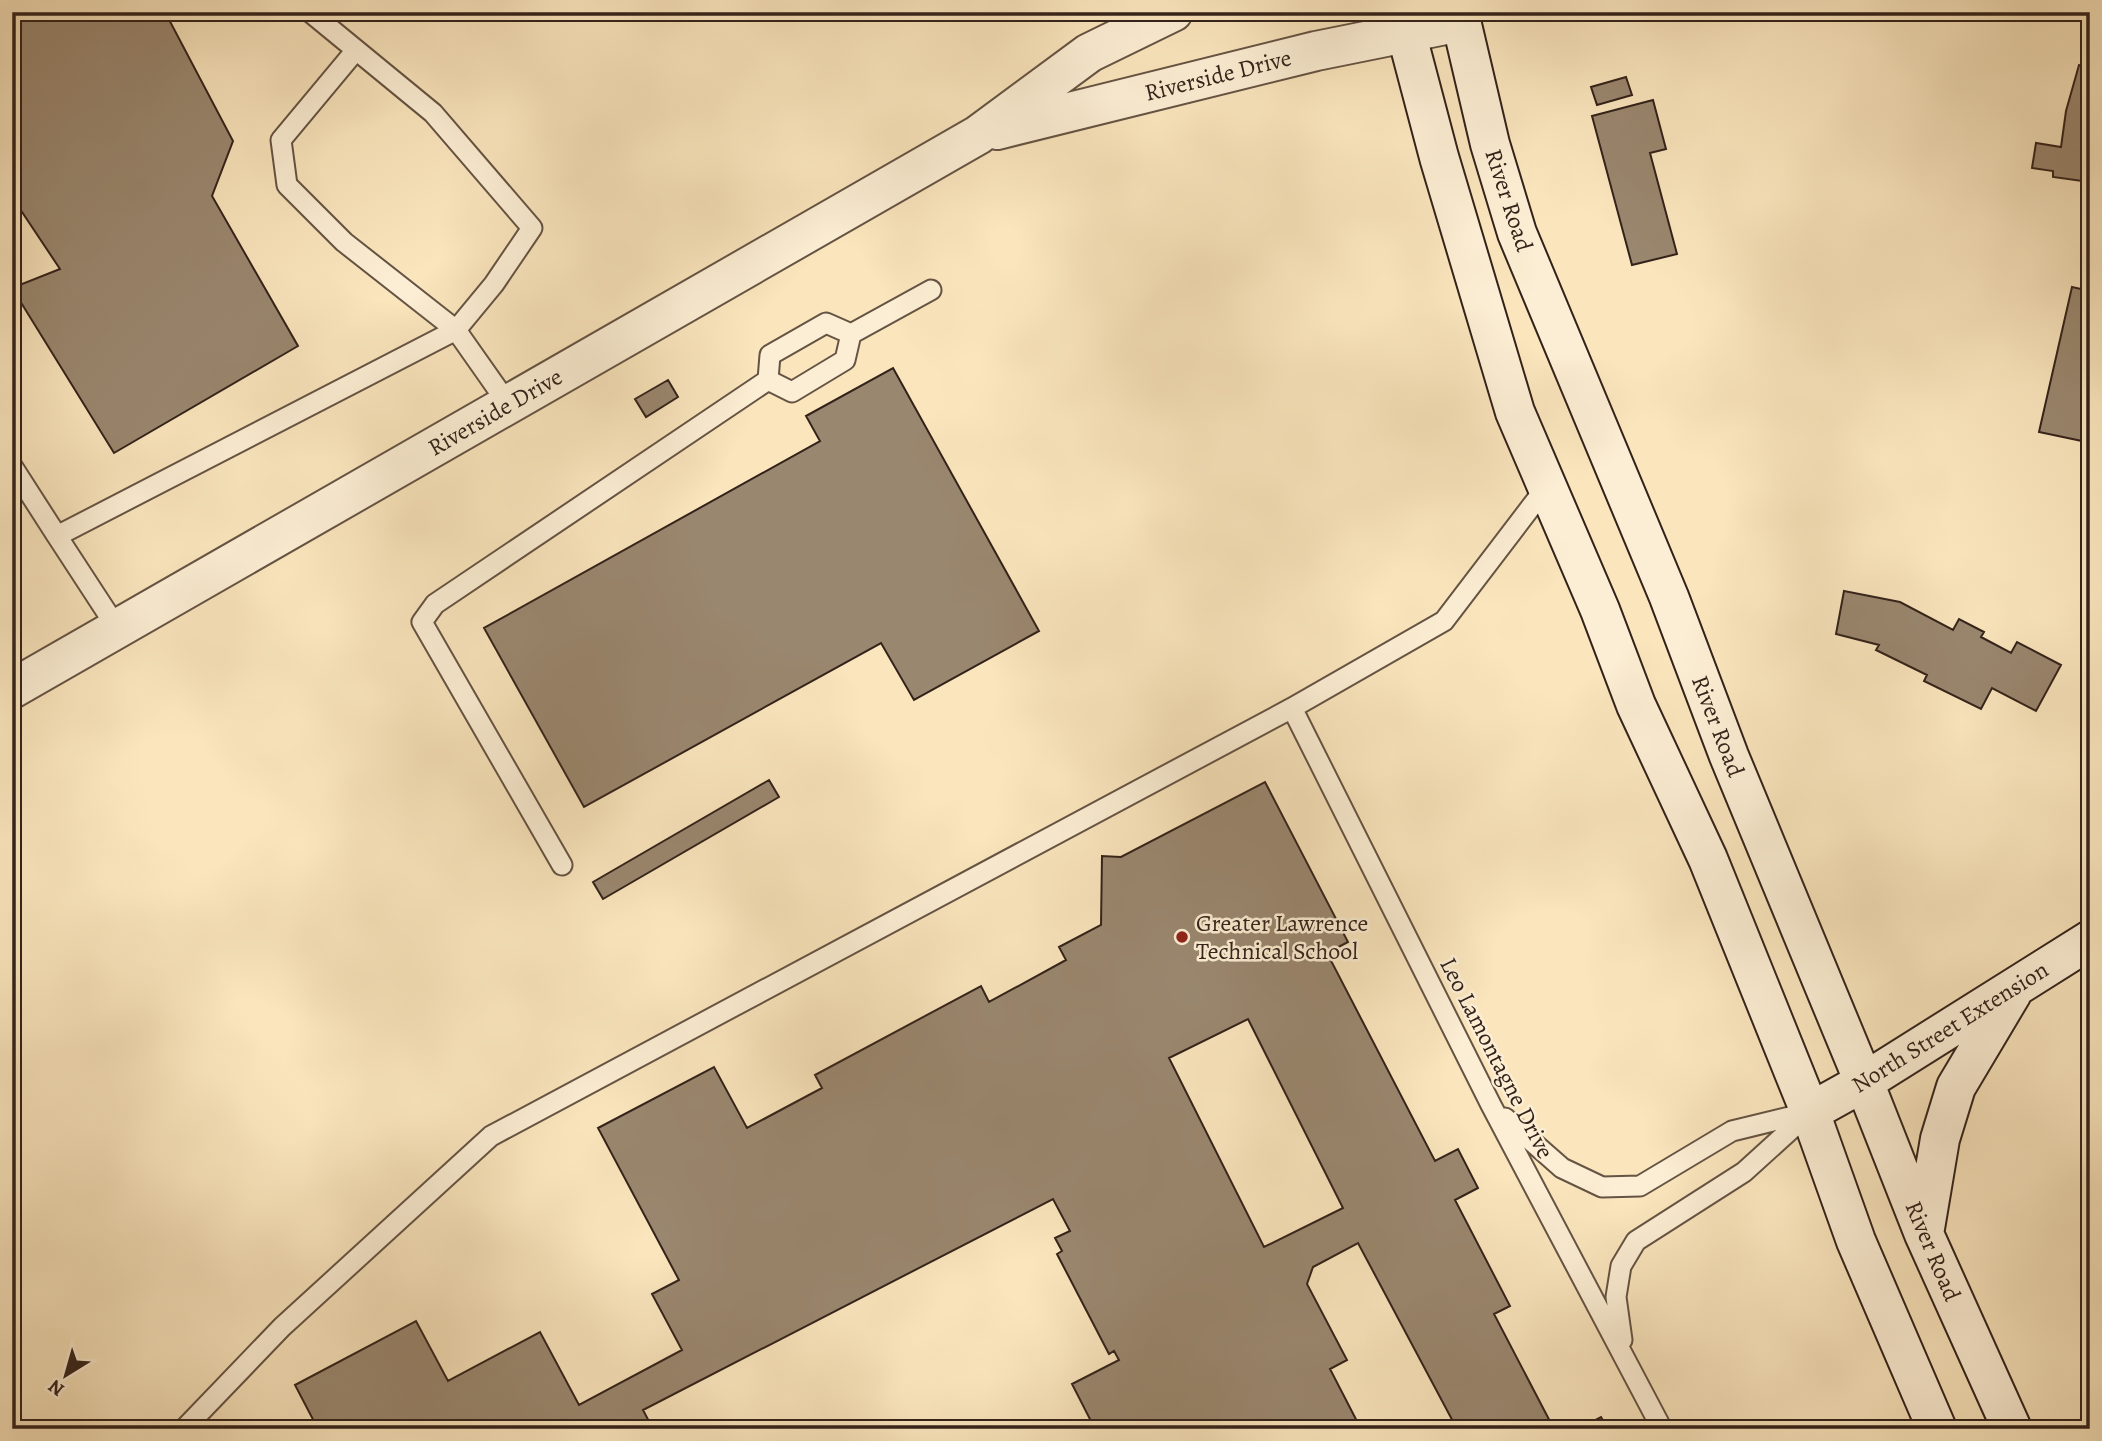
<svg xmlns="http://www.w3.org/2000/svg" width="2102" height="1441" font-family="Alegreya,serif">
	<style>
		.building { fill: #9a876f; stroke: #33221a; stroke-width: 2; fill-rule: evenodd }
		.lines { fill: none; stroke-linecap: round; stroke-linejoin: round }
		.service-casing { stroke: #655343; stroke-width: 23 }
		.minor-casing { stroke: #655343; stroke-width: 42 }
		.secondary-casing { stroke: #33221a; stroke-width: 42 }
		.service { stroke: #fceed4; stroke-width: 19 }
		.minor { stroke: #fceed4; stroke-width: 38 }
		.secondary { stroke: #fceed4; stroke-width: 38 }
		.poi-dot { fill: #8f2418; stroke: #fceed4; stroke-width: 2.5 }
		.labels { text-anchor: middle; stroke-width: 5; stroke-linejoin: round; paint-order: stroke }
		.street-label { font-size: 24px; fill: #33221a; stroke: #fceed4 }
		.poi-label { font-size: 24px; fill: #33221a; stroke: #fceed4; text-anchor: start }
	</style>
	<rect width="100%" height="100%" fill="#fae5bd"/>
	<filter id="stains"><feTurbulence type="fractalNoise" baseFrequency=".00286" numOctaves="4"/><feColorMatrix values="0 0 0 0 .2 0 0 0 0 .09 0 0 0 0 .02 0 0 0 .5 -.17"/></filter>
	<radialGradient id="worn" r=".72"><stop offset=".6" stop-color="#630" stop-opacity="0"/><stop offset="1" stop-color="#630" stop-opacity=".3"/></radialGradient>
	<path class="building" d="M12,12H165L233,141L212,196L298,346L114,453L12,288L60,269L12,197Z
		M2090,61V182L2053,177V171L2032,168L2036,143L2061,147L2066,111L2079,65L2087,68Z
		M1626,77L1632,95L1597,105L1591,87Z
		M1653,100L1666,149L1650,153L1677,254L1632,265L1592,116Z
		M2072,287L2090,291V405L2082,441L2039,432Z
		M893,368L1039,631L914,700L881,643L584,807L484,628L820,441L806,416Z
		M668,380L678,397L646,417L635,399Z
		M1844,591L1900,602L1953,630L1959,619L1984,632L1981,637L2011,653L2017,642L2061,665L2036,711L1992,688L1981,709L1924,681L1927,675L1876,650L1879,645L1836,634Z
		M769,780L779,797L603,899L593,882Z
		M1265,782L1348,942L1327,953L1435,1161L1458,1149L1478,1188L1455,1200L1510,1306L1494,1314L1554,1429H1457L1358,1243L1313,1267L1307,1284L1347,1360L1330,1369L1361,1429H1095L1072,1384L1119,1360L1114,1351L1109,1354L1057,1254L1062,1251L1055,1238L1070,1231L1053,1199L643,1410L653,1429H318L295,1385L416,1321L448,1381L540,1332L579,1405L682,1350L652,1294L679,1280L598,1128L714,1067L747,1128L822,1088L815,1075L981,986L989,1002L1066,960L1059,947L1101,925L1102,856L1121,857ZM1248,1019L1343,1208L1264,1247L1169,1058Z
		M1601,1417L1608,1429H1578Z"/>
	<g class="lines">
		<defs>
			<path id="service" d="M310,12L433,113L532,228L494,284L456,330L508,404
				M851,334L826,323L770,355L768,380L792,392L845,360L851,334L931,290
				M12,466L57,536L456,330L344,242L287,185L281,140L356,50
				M57,536L117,628
				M1292,708L1491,1105L1662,1429
				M562,865L422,622L435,604L768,380
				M1505,1118L1562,1168L1602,1187L1640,1186L1732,1131L1810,1112
				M1622,1340L1616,1297L1621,1266L1636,1241L1744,1172L1809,1113
				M184,1429L282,1327L491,1136L1292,708L1444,621L1547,486"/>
			<path id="minor" d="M997,130L1316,51L1460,22
				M12,689L978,135L1089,53L1173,12"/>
			<path id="secondary" d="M1404,12L1406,32L1439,157L1515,412L1600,610L1636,705L1708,859L1810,1112L1856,1241L1937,1429
				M1459,12L1490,144L1517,233L1669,597L1729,756L1864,1082L1924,1234L2012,1429
				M1810,1112L1864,1082L2090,940
				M1924,1234L1940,1139L1956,1087L2012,993"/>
		</defs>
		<use href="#service" class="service-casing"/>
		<use href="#minor" class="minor-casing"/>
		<use href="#secondary" class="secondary-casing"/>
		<use href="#service" class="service"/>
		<use href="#minor" class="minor"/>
		<use href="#secondary" class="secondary"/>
	</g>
	<circle class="poi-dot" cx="1182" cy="937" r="7"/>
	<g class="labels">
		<g class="street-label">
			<text transform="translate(1218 75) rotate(-14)" y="8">Riverside Drive</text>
			<text transform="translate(1509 200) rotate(72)" y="8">River Road</text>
			<text transform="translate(495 412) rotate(-30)" y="8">Riverside Drive</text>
			<text transform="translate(1718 726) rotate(69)" y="8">River Road</text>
			<text transform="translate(1950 1027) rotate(-32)" y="8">North Street Extension</text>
			<text transform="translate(1497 1058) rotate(63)" y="8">Leo Lamontagne Drive</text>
			<text transform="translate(1933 1251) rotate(67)" y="8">River Road</text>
		</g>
		<g class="poi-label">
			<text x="1196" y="931">Greater Lawrence<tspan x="1196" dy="28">Technical School</tspan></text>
		</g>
	</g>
	<rect width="2102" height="1441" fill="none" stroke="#fae5bd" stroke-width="42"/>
	<rect x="14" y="14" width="2074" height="1413" fill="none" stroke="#33221a" stroke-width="3.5"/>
	<rect x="21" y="21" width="2060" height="1399" fill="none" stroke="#33221a" stroke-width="2"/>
	<g transform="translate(66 1375) rotate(217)" stroke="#fceed4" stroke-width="5" paint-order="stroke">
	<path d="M0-5L12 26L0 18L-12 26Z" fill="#33221a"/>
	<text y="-10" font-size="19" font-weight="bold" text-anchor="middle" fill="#33221a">N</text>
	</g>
	<rect width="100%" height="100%" filter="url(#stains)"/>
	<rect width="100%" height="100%" fill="url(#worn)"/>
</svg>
